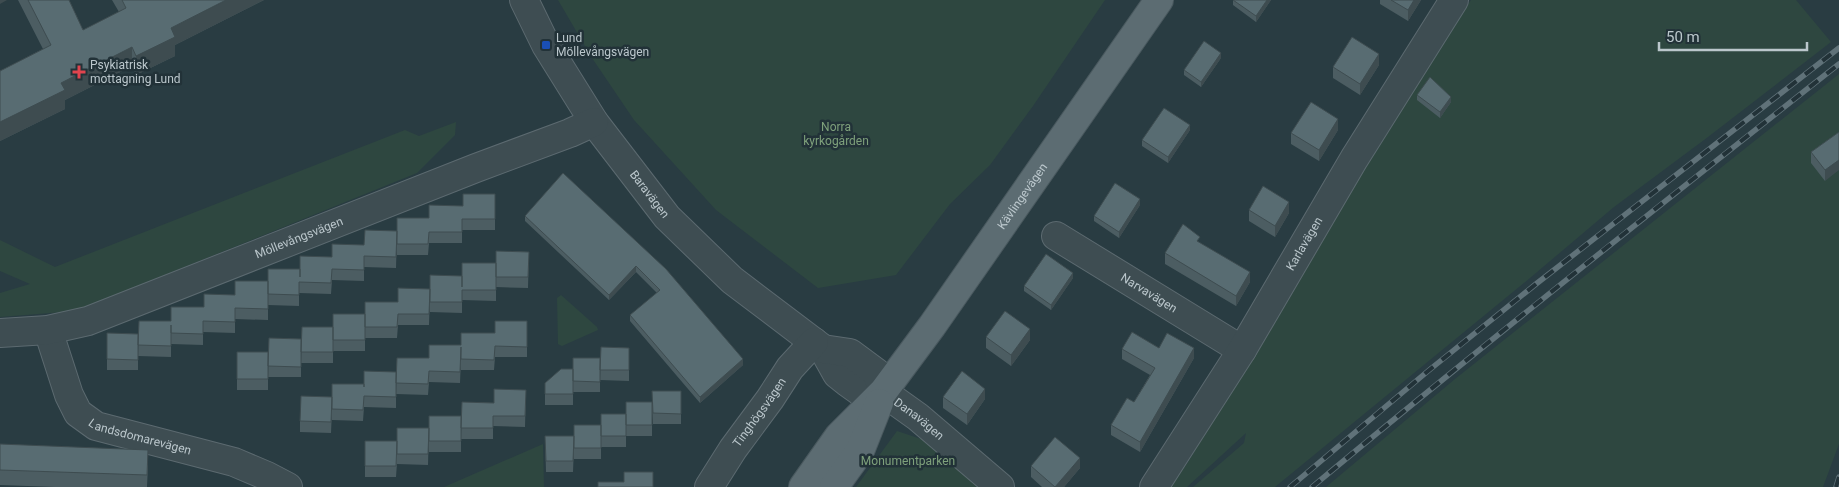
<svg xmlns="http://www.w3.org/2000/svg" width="1839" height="487" font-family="Roboto,sans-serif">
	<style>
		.green { fill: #2e4740 }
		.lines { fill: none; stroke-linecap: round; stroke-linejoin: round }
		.minor-casing { stroke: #5c6a70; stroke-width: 30 }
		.major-casing { stroke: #4a595f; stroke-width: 30 }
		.minor { stroke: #3e4d52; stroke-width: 28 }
		.major { stroke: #5c6c72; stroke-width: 28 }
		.rail-casing { stroke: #607279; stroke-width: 5.5 }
		.rail { stroke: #223238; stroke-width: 4; stroke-dasharray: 11; stroke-linecap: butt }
		.wall { fill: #4c5d62 }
		.shaded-wall { fill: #3e4c50 }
		.building { fill: #586c72; stroke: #3e4c50 }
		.transit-dot { fill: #1a4fb4; stroke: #223238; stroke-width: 2 }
		.health-dot { fill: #e0444e; stroke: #223238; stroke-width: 2 }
		.labels { text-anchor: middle; stroke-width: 5; stroke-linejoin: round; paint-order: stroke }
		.poi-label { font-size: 12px; fill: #bbc7cc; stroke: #223238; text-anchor: start }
		.park-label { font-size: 12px; fill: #7ea07b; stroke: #223238 }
		.street-label { font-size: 12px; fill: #bbc7cc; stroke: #223238 }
	</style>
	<rect width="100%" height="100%" fill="#293c42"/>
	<path class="green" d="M558,0H1105L1033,106L990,165L950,204L896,275L818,288L716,210L634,120L592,58Z
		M1471,0H1796L1831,42L1708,137L1614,207L1530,278L1275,487H1193L1244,443L1246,433L1187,487H1170L1188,462L1404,100Z
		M1839,74V444L1823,487H1326L1455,379Z
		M456,122L455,135L417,173L76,311L0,317V293L30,284L0,271V240L55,267L405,130L419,136Z
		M561,295L597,327L598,330L562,346L558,344L557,298Z
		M897,431L921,439L926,437L986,487H856Z
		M543,444L544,487H444Z"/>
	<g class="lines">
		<defs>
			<g id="minor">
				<path id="s1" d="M524,0L546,45L594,122L667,217L732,280L823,349L837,374L847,382L861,392H883"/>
				<path id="s2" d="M1056,236L1242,350"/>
				<path id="s3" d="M48,330L69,395L78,413L96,426L234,462L267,476L288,487"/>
				<path id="s4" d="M0,333L48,330L88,321L476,168L570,133L594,122"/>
				<path d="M823,349L850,353L877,373L883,392"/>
				<path id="s5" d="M883,392L918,417L1000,487"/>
				<path id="s6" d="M709,487L733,449L770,399L790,368L814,342"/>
				<path id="s7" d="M1154,487L1242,350L1354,159L1454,0"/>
			</g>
			<g id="major">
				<path id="s8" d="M803,487L839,436L883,392L932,326L1159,0"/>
				<path d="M834,487L860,451L879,403"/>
			</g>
		</defs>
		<use href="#minor" class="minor-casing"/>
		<use href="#major" class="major-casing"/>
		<use href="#minor" class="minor"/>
		<use href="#major" class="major"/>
		<defs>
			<path id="rail" d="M1290,487L1428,371L1536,284L1839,48
				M1312,487C1485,343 1662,203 1839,64
				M1836,487L1839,477"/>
		</defs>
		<use href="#rail" class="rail-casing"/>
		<use href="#rail" class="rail"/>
	</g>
	<path class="wall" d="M18,0H69L83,30L119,12L112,0H264L175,45V56L136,75L132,66L65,100V109L0,141V71L43,49Z
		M1233,0H1271L1256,22L1233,5Z
		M1380,0H1421L1408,21L1380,4Z
		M1221,58L1201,87L1184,75V70Z
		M1379,65L1360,95L1333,78V67Z
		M1417,95L1451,102L1440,118L1417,100Z
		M1190,130L1168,163L1142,146V140Z
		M1338,130L1319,161L1291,144V133Z
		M1839,132L1825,181L1811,163V152Z
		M563,173L743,365L700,403L630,321V315L657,293L636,272L609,300L525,221V216Z
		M495,194V230H462V243H429L428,255H397V234L396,268L364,267V281L332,280L331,294L299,293V306L268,305V269L300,277L332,257L364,245L429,218Z
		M1140,205L1119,238L1094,221V216Z
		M1249,210L1289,213L1275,237L1249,221Z
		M496,251L529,252L528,288L496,287Z
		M1165,253L1250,282L1236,306L1165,264Z
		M496,263V301L462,300V313L430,312V293L429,325H398L397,338H365V302H398L462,276Z
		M1073,278L1051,310L1024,291V286Z
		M268,281V320L235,319V333L203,332V345L171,344V337V357L138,356L139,321H171Z
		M365,314V351H333V349V363H301L302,327H333Z
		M527,321V357H495L494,370H461V358L460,383L429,382L428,395L396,394L397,358H429L461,345Z
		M107,333L138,334V370H107Z
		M986,337L1030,340L1011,366L986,348Z
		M269,338L301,339V377H268Z
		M601,347L629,348V381L600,380Z
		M1159,348L1194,358L1140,452L1111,435V425L1134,402L1150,375L1122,359V349Z
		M268,352V390H237V379Z
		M573,358H600V392H573Z
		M573,369V405H545V383Z
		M396,372V408L364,407L363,421L332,420V410L331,433L300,432V421L332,397Z
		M526,390L525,427L493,426V439H461L462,402L494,403Z
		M681,391V424H653L652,409V436H626V402H652Z
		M943,397L985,399L967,425L943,408Z
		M601,414H626V447H601Z
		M429,416H461V452H429Z
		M601,425V459H574V446L573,472H546L545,436H574Z
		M429,428L428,465L397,464V463L396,477H365V441H397Z
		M0,444L148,465L147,487H55L0,485Z
		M1031,466L1080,468L1064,487H1042L1031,477Z"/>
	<path class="shaded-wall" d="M0,0H7L0,4Z
		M226,0H264L175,45V56L136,75V56L171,28Z
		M1267,0H1271L1256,22V16Z
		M1414,0H1421L1408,21V10Z
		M132,47V66L65,100V109L0,141V122L61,83Z
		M1221,53V58L1201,87V82Z
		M1379,54V65L1360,95V84Z
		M1451,97V102L1440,118V112Z
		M1338,119V130L1319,161V150Z
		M1190,125V130L1168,163V157Z
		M1839,160V170L1825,181V170Z
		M1140,199V205L1119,238V232Z
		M1289,202V213L1275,237V226Z
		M636,266V272L609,300V295Z
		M1250,272V282L1236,306V296Z
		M1073,273V278L1051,310V305Z
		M1030,329V340L1011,366V355Z
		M1194,348V358L1140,452V442Z
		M743,359V365L700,403V397Z
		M985,389V399L967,425V414Z
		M1080,458V468L1064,487H1055Z"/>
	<path class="building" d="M28,0H69L83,30L126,8L122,0H226L171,28L175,37L136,56L132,47L61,83L65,90L0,122V71L51,45Z
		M1233,0H1267L1256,16Z
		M1391,0H1414L1408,10Z
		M1352,37L1379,54L1360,84L1333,67Z
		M1204,41L1221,53L1201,82L1184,70Z
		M1430,77L1451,97L1440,112L1417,95Z
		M1311,102L1338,119L1319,150L1291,133Z
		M1164,108L1190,125L1168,157L1142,140Z
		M1839,132V160L1825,170L1811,152Z
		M563,173L666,269L743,359L700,397L630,315L660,290L636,266L609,295L525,216Z
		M1115,183L1140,199L1119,232L1094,216Z
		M1263,186L1289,202L1275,226L1249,210Z
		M463,194H495V219H462V232H429L428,244H397V218H429V205L463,206Z
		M1183,224L1200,237L1197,241L1250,272L1236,296L1165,253Z
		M365,230L397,231L396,257L364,256V270L332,269L331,283L299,282V295L268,294V269H300V277V256L332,257V244L364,245Z
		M496,251L529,252L528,277H496Z
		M1046,254L1073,273L1051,305L1024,286Z
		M462,263H496V290H462V302H430V275L462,276V287Z
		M235,281H268V309L235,308V322L203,321V334L171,333V325V346L138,345L139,321H171V307H204V294L235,295Z
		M398,288L430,289L429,314H398L397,327H365V302H398Z
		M1005,311L1030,329L1011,355L986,337Z
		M333,314H365V340H333Z
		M495,321H527V347L495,346L494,360L461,359V347L460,372L429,371L428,384L396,383L397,358H429V345H461V333H495Z
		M302,327H333V352H301Z
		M1132,332L1159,348L1167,333L1194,348L1140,442L1111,425L1127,398L1134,402L1155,368L1122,349Z
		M107,333L138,334V360L107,359Z
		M269,338L301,339V367L268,366Z
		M601,347L629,348V370H600Z
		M237,352H268V379H237Z
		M573,358H600V382L573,381Z
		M561,369H573V394H545V383Z
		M364,371L396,372V397L364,396L363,410L332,409V384H364V387Z
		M962,371L985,389L967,414L943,397Z
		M494,389L526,390L525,416H493V428H461L462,402L494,403Z
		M652,391H681V414L653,413Z
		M301,396L332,397L331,422L300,421Z
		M626,402H652V425H626Z
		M601,414H626V436H601Z
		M429,416H461V441H429Z
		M574,425H601V448H574Z
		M397,428H429L428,454H397Z
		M545,436H574L573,461H546Z
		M1055,437L1080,458L1055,487L1031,466Z
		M365,441H397L396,466H365Z
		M0,444L148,450L147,475L0,470Z
		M624,472H653V487H598V482H624Z"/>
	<rect class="transit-dot" x="541" y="40" width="10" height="10" rx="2.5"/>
	<path class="health-dot" d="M76.5 64.5h5v5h5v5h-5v5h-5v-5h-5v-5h5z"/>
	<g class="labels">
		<g class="poi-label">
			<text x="556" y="42">Lund<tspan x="556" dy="14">Möllevångsvägen</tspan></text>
			<text x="90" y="69">Psykiatrisk<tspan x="90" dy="14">mottagning Lund</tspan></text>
		</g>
		<g class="park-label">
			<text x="836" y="131">Norra<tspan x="836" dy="14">kyrkogården</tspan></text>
			<text x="908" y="465">Monumentparken</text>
		</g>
		<g class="street-label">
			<text dy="4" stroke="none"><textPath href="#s1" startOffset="232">Baravägen</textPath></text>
			<text dy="4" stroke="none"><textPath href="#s8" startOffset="365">Kävlingevägen</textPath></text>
			<text dy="4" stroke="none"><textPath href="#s4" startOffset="316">Möllevångsvägen</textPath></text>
			<text dy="4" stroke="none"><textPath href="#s7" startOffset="286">Karlavägen</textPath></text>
			<text dy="4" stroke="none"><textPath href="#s2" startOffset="109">Narvavägen</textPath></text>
			<text dy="4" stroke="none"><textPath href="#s6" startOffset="90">Tinghögsvägen</textPath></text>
			<text dy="4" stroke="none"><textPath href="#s5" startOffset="45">Danavägen</textPath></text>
			<text dy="4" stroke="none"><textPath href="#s3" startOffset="156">Landsdomarevägen</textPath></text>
		</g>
	</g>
	<path d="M1659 42v8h148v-8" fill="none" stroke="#bbc7cc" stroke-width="2.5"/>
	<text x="1666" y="42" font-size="15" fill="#bbc7cc" stroke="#223238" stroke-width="4" paint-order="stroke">50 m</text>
</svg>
